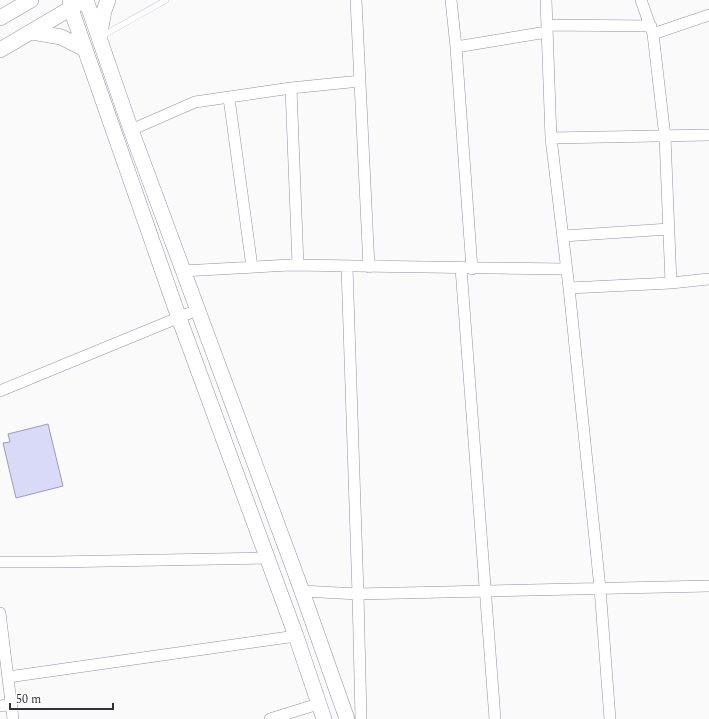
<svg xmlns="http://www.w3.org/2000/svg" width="709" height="719" font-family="Spectral,serif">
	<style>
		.building { fill: #d8daf8; stroke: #9b9cb8 }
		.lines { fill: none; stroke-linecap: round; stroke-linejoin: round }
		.lane-casing { stroke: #9091ad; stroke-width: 6 }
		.street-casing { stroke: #9091ad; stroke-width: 12 }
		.secondary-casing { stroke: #9091ad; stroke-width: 16 }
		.lane { stroke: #fff; stroke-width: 5.5 }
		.street { stroke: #fff; stroke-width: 11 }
		.secondary { stroke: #fff; stroke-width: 15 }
	</style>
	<rect width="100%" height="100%" fill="#fafafa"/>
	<path class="building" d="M48,424L63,486L16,498L3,443L10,442L8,434Z"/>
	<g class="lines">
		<defs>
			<path id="lane" d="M102,36L166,0"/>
			<path id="street" d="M356,0L369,267
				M451,0L456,47L472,269
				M546,0L551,138L569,288L600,588L610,719
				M641,0L653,34L665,137L671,283
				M547,25L651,26
				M653,34L709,15
				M456,47L547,32
				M291,88L298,265
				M229,98L252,267
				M131,130L195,102L291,88L360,81
				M551,138L709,135
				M563,236L669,229
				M347,267L358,594L361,719
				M461,268L495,719
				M182,271L290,265L567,269
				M569,288L671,283L709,279
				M0,391L197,310
				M0,562H54L267,558
				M302,591L358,594L709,586
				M0,613L13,719
				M8,677L296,636
				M0,706L12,704
				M270,719L318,704"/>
			<path id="secondary" d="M70,0L71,9L179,318L296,636L324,719
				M86,0L131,130L299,583L347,719
				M0,18L31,0
				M32,32L61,37L85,49
				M99,37L104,11L108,0
				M0,50L78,4"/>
		</defs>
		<use href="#lane" class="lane-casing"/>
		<use href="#street" class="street-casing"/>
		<use href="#secondary" class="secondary-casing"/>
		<use href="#lane" class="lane"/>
		<use href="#street" class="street"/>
		<use href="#secondary" class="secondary"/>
	</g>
	<path d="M10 703v6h103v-6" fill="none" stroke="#32323e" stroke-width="2"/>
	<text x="16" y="703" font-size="12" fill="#32323e" stroke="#ffffff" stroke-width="3" paint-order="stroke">50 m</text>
</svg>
